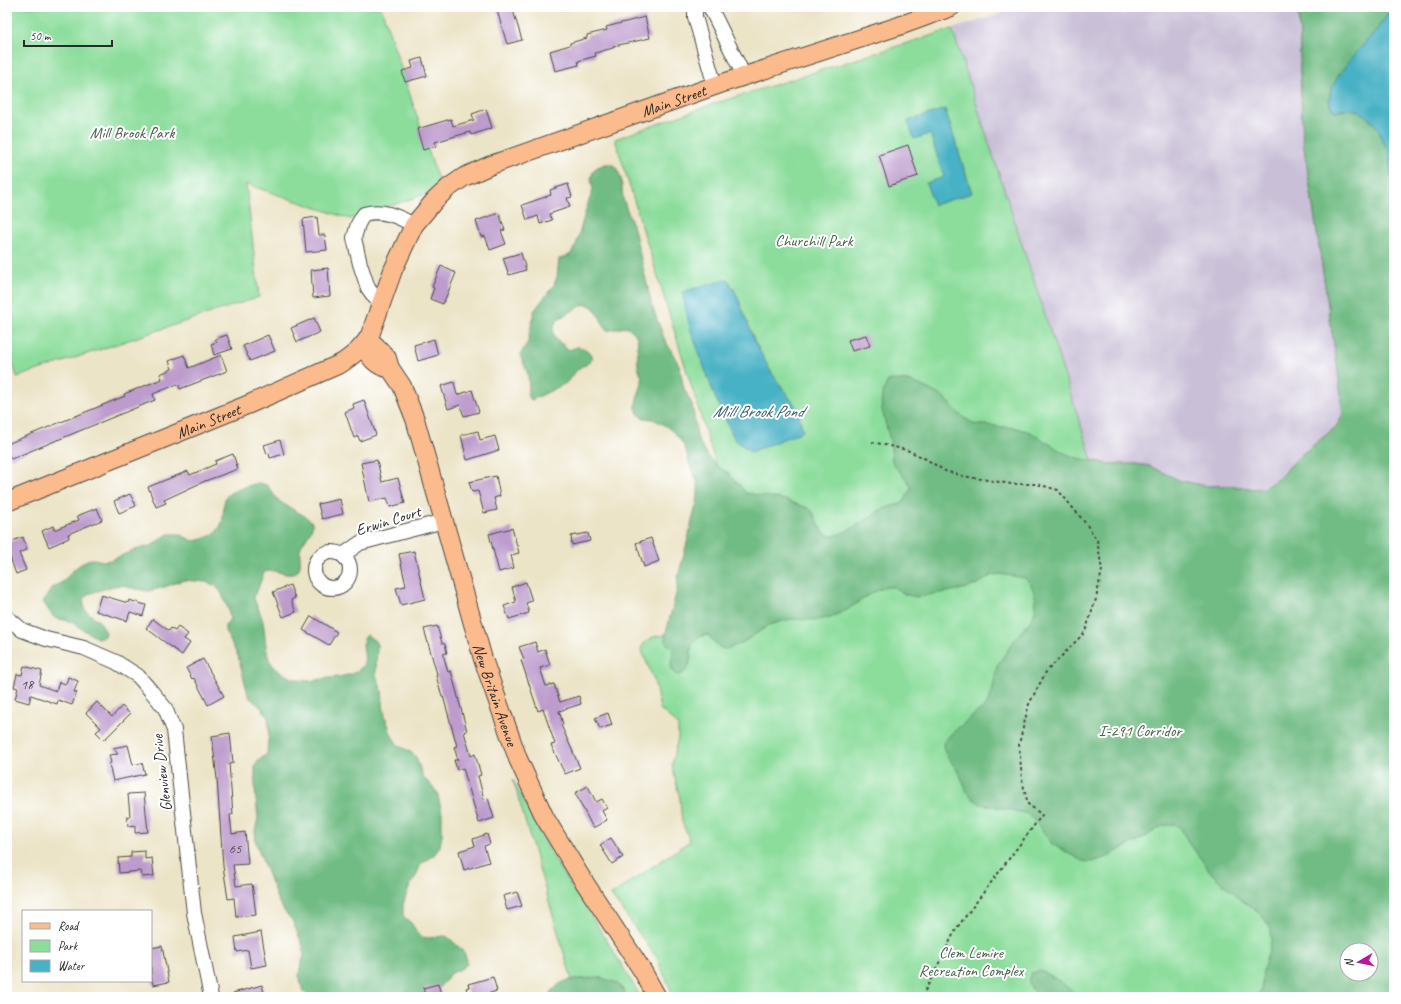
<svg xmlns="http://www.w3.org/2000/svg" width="1401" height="1004" font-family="Caveat,sans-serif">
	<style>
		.industrial { fill: #c9bfd7 }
		.green { fill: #8cdd9c; stroke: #5c8464; fill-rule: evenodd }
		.forest { fill: #71bc84; stroke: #4e7458; fill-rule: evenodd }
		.water { fill: #47b1c5; stroke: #396e78 }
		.building { fill: #bd9ccd }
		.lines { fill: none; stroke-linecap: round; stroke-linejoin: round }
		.minor-casing { stroke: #484742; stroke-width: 16 }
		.major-casing { stroke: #484742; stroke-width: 20 }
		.path { stroke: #484742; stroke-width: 2; stroke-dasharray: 3 3; stroke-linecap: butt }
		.minor { stroke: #fff; stroke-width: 14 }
		.major { stroke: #fbbb8d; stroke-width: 18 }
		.labels { text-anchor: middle; stroke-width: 4; stroke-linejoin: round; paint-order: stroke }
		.number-label { font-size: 14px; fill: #504754 }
		.street-label { font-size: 16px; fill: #2b2b2b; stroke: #fff }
		.park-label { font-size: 16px; fill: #48604d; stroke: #fff }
		.water-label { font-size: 17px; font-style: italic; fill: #366169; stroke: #fff }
	</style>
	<rect width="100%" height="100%" fill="#fff"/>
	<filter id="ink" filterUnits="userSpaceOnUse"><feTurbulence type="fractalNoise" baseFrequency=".025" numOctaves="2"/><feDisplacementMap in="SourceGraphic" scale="8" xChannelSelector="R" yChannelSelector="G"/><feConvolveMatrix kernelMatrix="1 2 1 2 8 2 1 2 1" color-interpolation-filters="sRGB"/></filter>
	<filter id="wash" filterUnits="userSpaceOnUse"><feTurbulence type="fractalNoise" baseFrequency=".012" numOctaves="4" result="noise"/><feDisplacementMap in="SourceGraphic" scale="16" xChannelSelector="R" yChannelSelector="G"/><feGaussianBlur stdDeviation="0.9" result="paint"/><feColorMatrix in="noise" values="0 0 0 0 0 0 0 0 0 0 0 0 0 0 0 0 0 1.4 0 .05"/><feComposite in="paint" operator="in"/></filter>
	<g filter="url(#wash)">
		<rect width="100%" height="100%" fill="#ece4c7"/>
		<path class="industrial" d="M1022,7H1298L1300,39V72L1303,140L1339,378L1343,415L1333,430L1300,456L1278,479L1264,488L1255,489L1234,486H1208L1181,481L1149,466L1136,464H1109L1092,460L952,29Z"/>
		<path class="green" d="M7,7H381L441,189L350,219L246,184L259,297L17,377L7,343Z
			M1298,7H1394V997H674L657,958L611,895L690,841L682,822L680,799L672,765L678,738V725L660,709L654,680L641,649C646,638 654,636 665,635L667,644L673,650C673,659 668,665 675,674L683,673C685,671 688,669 689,666C694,652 685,636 708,635L719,647L740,644L766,627L615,139L710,105L952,29L1092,460L1109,464H1136L1149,466L1181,481L1208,486H1234L1255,489L1264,488L1278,479L1300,456L1336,427L1343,415L1339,378L1303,140L1300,72V39ZM1347,950H1371V974H1347Z
			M513,780L554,859L570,884L599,928L641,997H577Z"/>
		<path class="forest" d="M1298,7H1394V9C1385,16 1381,25 1374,33C1363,47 1323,85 1330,105C1331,108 1334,110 1336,112L1350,109L1356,110L1360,111L1373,122L1379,130L1381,138L1389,150L1391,175L1394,179V997H1246L1254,996L1261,992L1263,971L1271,942V929L1260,913L1240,899L1212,874L1187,840L1182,830L1178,826L1174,824L1162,826L1145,837L1119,850L1108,857L1091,862L1082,861L1052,844L1032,817L1025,813L981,804L973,799L966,790L960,775L944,751L943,743L951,734L987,704L992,693L997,666L1013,642L1031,620L1035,611L1036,599L1031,584L1025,578L1000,574L992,575L976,585L963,589L916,597L904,594L894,587H885L872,593L847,610L831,617L818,620L792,619L783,621L769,625L740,644L726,649H723L719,647L708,635C679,636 701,667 679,675L675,674L671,666L673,650L667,644L665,636L677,590L678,577C683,558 688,540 692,521C695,509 699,498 698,485C697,477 692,472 690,465C686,450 685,443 672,431C668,427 663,424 657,421C650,416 641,422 637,411C633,403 641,391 642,382C643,375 638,371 638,364C636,353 643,334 628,328C621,326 614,331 607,330C601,323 599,311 591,306C583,302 580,307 574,310C564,315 548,322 555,337C558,343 565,345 569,350L577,347C585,348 590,350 592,359L586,365L582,366L575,372L566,383L532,400L529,398L527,395L529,387L528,374L520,355L528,342L534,311L554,285L557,277L559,259L570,255L576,245L587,206L593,190L591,178L593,172L596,168L605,164H613L617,169L621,178L623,199L634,229L652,306L664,338L679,365L684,389L692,404L697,436L699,442L708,456L716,465L729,474L746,493L785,500L808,508L812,511L823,532L830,536H834L847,531L873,516L880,510L901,503L904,501L911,488C908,477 896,471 892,461C891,451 891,442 888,433C883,411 876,403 888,381L892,380L908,381L920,385L944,397L960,415L974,424L1016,428L1030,432L1064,453L1077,458L1109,464H1136L1149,466L1181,481L1208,486H1234L1255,489L1264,488L1278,479L1300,456L1336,427L1343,415L1339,378L1303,140L1300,72V39ZM1347,950H1371V974H1347Z
			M259,483L267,485C271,490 274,496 279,501C288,508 309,516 313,524C311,534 302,542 300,549C299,558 304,571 292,574C284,576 276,568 264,572L257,591L253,596C256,605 261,613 263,622C265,633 265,645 268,656C272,671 292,680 307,681C312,681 317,680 322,679C334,677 351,677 360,669C371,658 357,645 367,635L375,641L377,645L376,675L382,691L384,712L391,734L397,744L412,753L416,757L423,777L437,792L442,813V835L440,846L435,854L421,864L415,878L410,885L403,904V916L411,923L419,935L422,937L429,938L444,936L448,937L464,952L466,958L467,964L459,970L449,974L446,980L430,997H311L303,992L299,975L300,968L304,956L303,946L292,920L284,911L278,901L256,843L255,831L258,818L255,790V766L257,762L267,754L269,730L268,718L263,709L250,698L248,694L238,656L225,631V626L230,619L228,608L221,592L216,586L206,582L183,580L162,588L148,591L131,588L124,585L113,586L88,594L83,600L85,610L101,623L106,633L105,636L97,638L69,621L55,618L52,615L43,602L52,588L64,581L74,569L87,560L93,559L104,561L111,560L138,549L151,546L168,534H179L193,541C208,539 223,532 223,515C224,509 223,503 226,497C228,492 252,484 259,483Z
			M1039,971C1051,973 1070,989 1079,997H1042C1032,991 1025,984 1031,973Z
			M597,977C610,980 622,982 626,997H548C558,982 564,980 580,979C586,979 591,978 597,977Z"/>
		<path class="water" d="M1394,9V179L1391,175L1389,150L1381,138L1379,130L1373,122L1360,111L1356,110L1350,109L1334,111C1315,92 1362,47 1374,33C1381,25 1385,16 1394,9Z
			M945,109L972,193L934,205L926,183L944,177L930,134L914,139L908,121Z
			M728,279L736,293L755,342L771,372L797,408L803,431L751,452L735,440L715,397L690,328L682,292Z"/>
		<g id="blocks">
			<path class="building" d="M496,7H512L522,40L507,44Z
				M645,17L650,38L614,46L613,48L595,53L596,56L578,61L579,65L555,71L550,51L570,45V43L587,38V35L607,30L606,27Z
				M422,58L427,76L405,82L402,71L413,68L411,61Z
				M486,109L492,128L471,135L470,132L435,142L436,146L423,150L417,129L451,119L453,126L474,120L472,114Z
				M908,145L918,176L889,186L879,155Z
				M568,184L572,197L567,198L570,207L549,214L552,220L540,224L538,216L527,220L522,205L551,195L550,190Z
				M499,213L505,230L501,231L506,244L490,250L485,236L481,237L476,221Z
				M317,217L319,235H325L327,250L306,252L303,219Z
				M521,253L526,270L509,275L503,258Z
				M441,266L456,273L443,304L430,299L434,288L432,287Z
				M328,268L330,296L313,298L311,270Z
				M314,318L320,332L297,342L291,328Z
				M227,335L232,349L214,355L211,344L217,342L215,339Z
				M268,335L275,351L250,361L243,346Z
				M866,335L870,346L852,351L848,340Z
				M434,339L438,355L418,361L414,345Z
				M184,355L189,368L221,355L227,371L180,389L178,384L153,394L155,400L11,459L7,451V444L125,396L124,394L162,379L160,374L172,369L169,361Z
				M454,382L457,395L472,390L479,412L464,416L460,405L448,409L441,386Z
				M364,400L376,435L360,441L358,436L354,438L345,412L354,408L353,404Z
				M478,431L480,440L495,436L499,450L467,460L461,435Z
				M280,440L284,454L270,458L269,453L267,454L264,445Z
				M233,454L238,469L205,481L164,500L166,503L156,507L148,487L188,471L190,475L216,464L215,461Z
				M377,460L382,482L398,478L405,503L390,507L387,498L369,502L361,463Z
				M496,476L500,496L494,498L497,510L484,513L478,491L472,492L469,482Z
				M130,494L136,506L119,513L114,501Z
				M340,499L343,514L322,519L318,504Z
				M97,508L102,520L68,534L69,538L49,547L42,531L53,526L54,530L79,520L77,516Z
				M512,528L519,553L511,555L514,568L499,572L489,534Z
				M588,533L590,541L572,545L571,536Z
				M23,537L27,550L19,553L26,570L16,574L7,549V543Z
				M651,538L659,561L644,567L636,543Z
				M414,551L425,599L401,605L396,588L406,586L399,554Z
				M526,582L532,601L526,603L529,613L509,619L504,606L516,602L512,587Z
				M290,585L295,598L291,600L296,612L283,617L273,592Z
				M101,595L128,603L129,600L146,605L143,616L130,612L127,621L96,611Z
				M311,616L337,632L329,645L303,630Z
				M153,619L169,631L171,628L175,631L178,627L188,634L184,639L190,643L182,655L146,628Z
				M437,626L442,643L445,644L447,653L443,654L448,672L451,671L467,731L464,732L471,756L475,754L481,775L478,776L484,799L488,798L494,818L479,823L463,768L457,770L454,760H458L454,747L457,746L443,696H442L436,676L437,674L424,629Z
				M535,642L538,652L545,649L550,665L540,668L546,686L554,684L560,702L579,696L581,704L559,711L563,724L561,725L580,768L565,774L551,745L555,744L543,709L538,711L521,660L524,659L519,647Z
				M203,659L224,696L208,705L194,678L192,679L186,668Z
				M24,666L42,671L39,685L56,691L59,682L66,684L68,677L78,681L74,692H77L72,705L58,700L57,704L31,695L29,703L15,699L18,688L14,687L17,674L22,675Z
				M97,702L112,717L122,706L130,714L104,740L96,732L101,728L86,713Z
				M608,713L612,725L600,729L595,718Z
				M230,733L233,763L229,764L233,814L230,815L232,834L245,832L248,864L233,865L236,886L252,884L256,915L236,917L234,898L228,899L223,866L217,779L212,736Z
				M128,745L133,765L142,763L145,774L113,781L109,764L111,763L109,755L118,754L113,748Z
				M588,786L596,802L602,799L607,808L602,811L607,820L593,828L575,793Z
				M144,793L148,832L135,833V825L128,826L127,817L130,816L128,794Z
				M487,834L490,844L484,846L489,862L464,870L459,851L475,846L473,839Z
				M611,838L623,857L612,864L600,845Z
				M145,851V859L152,858L154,876L142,877L141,871L119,873L118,858L131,857V852Z
				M517,892L522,906L507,910L503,896Z
				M261,932L267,965L251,968L248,950L237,952L235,937Z
				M162,946L169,982L153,985L151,974V948Z
				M493,977L497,991L484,995L485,997H469L466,988L469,987L468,984Z
				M438,984L442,997H426L423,988Z
				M262,985L265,997H233V993Z"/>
		</g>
	</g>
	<g filter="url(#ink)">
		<use href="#blocks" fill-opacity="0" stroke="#484742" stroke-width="1"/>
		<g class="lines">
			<defs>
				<path id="minor" d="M695,7V17L715,86
					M710,7L744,76
					M381,306L368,288L360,264L354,238L358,224L364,214C383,209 397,216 414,225
					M314 570a18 18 0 1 1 36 0a18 18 0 1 1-36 0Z
					M343,555L360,543L444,521
					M7,617L22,630L46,639L84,648L116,662L138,676L151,691L165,708L174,730L194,913L211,997"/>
				<g id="major">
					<path id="s1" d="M390,368C378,368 366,356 365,343L375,345L387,358L390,368L402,386L415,419L483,659L518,759L545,818L579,874L642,970L657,997"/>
					<path id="s2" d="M7,502L247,405L342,363C353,355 363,348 370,335L393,270L414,225L435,200L448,188L464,177L491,165L720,84L899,26L951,7"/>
				</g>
			</defs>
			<use href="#minor" class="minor-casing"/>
			<use href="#major" class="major-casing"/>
			<path class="path" d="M872,442L907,450L926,459L945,471L963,476L1011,484H1037L1058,490L1087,525L1097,540L1102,570L1096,599L1085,632L1046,672L1029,704L1019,744L1022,780L1028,804L1042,815L956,929L925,991L926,997"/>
			<use href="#minor" class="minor"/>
			<use href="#major" class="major"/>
		</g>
	</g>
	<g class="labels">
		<g class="number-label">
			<text x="27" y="689">18</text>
			<text x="235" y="853">65</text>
		</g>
		<g class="street-label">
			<text dy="6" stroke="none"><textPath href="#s2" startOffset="814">Main Street</textPath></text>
			<text dy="6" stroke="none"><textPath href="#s2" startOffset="217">Main Street</textPath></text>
			<text transform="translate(388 520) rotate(-17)" y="6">Erwin Court</text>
			<text dy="6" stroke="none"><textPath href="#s1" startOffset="421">New Britain Avenue</textPath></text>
			<text transform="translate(161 773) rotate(-97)" y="6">Glenview Drive</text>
		</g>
		<g class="park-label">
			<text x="132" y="138">Mill Brook Park</text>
			<text x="814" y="246">Churchill Park</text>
			<text x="1140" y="736">I-291 Corridor</text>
			<text x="971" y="958">Clem Lemire<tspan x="971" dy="18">Recreation Complex</tspan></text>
		</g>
		<g class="water-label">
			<text x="758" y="417">Mill Brook Pond</text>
		</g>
	</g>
	<rect width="1401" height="1004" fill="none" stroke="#fff" stroke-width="24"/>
	<rect x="22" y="910" width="130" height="72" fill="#ffffff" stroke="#aaaaaa"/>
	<rect x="30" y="923" width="20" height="6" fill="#fbbb8d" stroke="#aaaaaa"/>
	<text x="58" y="930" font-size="12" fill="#2b2b2b">Road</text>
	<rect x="30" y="940" width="20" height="12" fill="#8cdd9c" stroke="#aaaaaa"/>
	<text x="58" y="950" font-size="12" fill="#2b2b2b">Park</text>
	<rect x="30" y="960" width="20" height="12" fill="#47b1c5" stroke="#aaaaaa"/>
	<text x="58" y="970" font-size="12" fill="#2b2b2b">Water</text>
	<g transform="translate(1359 962) rotate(261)"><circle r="19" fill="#ffffff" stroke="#aaaaaa"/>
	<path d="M0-3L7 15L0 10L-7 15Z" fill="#b5179e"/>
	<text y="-6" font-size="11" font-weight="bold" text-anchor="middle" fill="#2b2b2b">N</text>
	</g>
	<path d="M24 40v6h88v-6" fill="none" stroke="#2b2b2b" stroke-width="2"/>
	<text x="30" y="40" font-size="12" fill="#2b2b2b" stroke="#ffffff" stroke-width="3" paint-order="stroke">50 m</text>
</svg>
